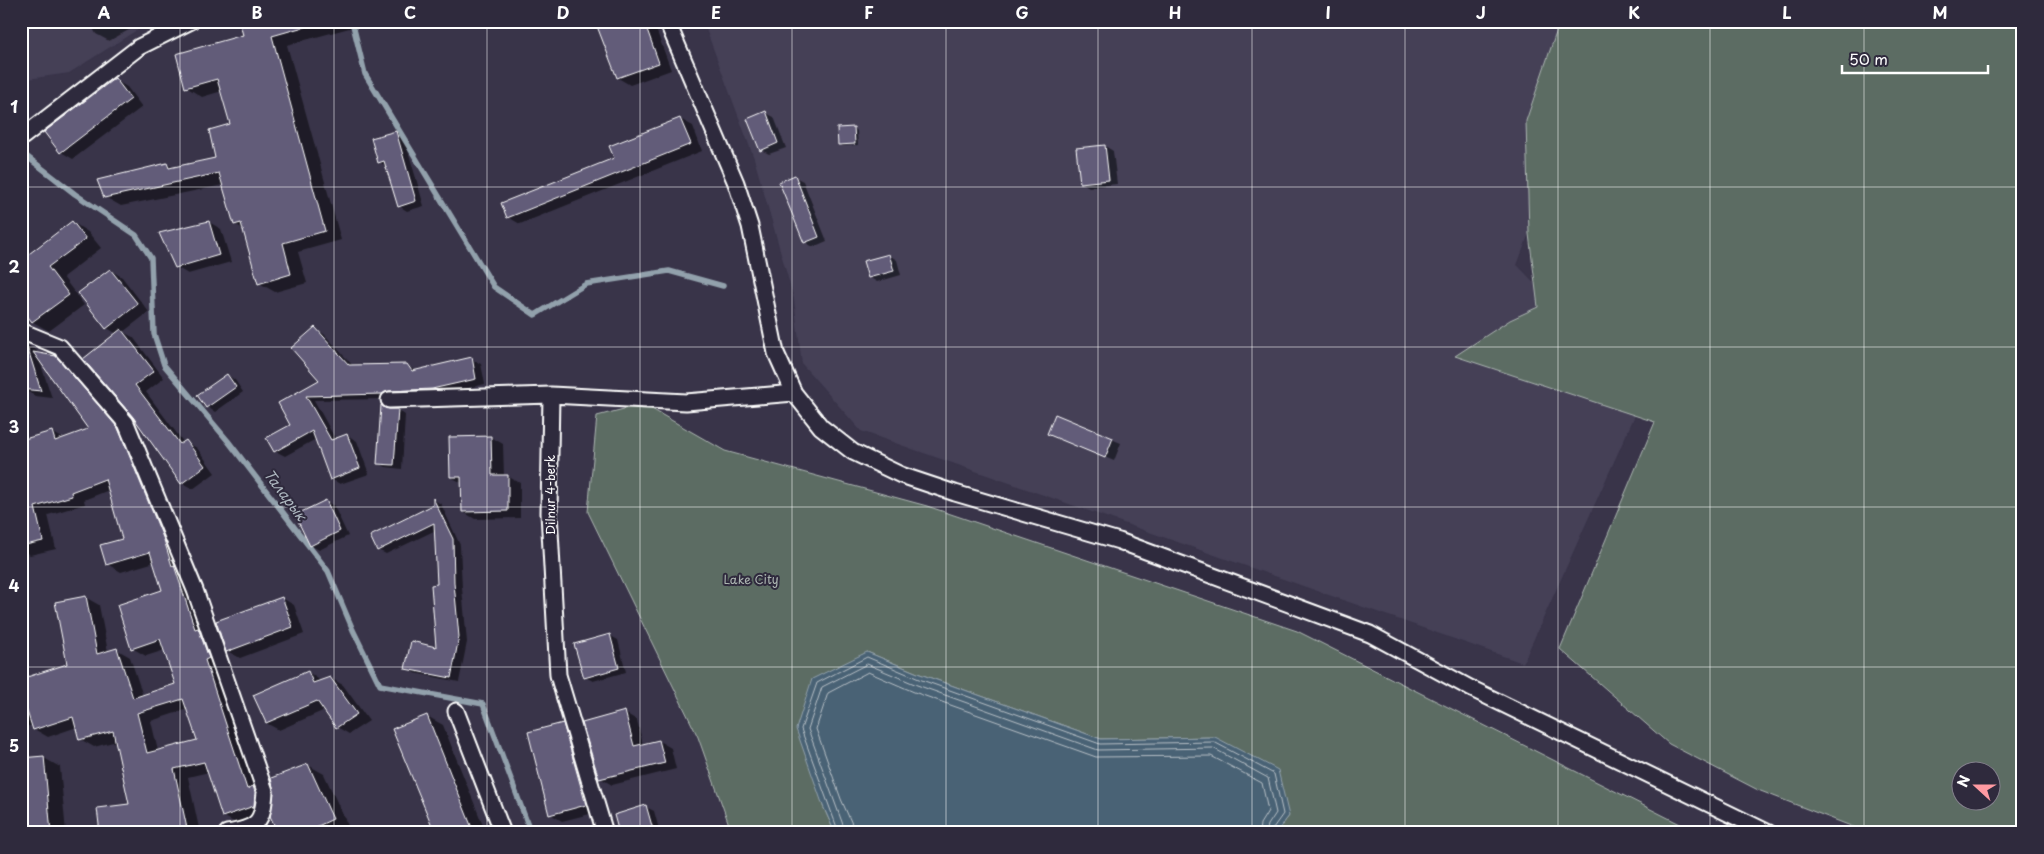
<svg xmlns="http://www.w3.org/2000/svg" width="2044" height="854" font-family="'Playpen Sans',sans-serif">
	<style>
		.built { fill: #454057 }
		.green { fill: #5b6c64; stroke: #adb6b2; fill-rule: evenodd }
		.water { fill: #4a6274; stroke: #92a1ac }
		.shadow { fill: #0007; fill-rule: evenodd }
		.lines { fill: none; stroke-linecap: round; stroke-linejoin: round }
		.shore { stroke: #b7c0c7; stroke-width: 1 }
		.stream { stroke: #92a1ac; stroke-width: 5.5 }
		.building { fill: #625b79; stroke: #fff; fill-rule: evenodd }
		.street-casing { stroke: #fff; stroke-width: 19 }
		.street { stroke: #2f2a3d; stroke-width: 15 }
		.grid { fill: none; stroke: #fff; stroke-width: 1; stroke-opacity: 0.55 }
		.labels { text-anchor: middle; stroke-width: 4; stroke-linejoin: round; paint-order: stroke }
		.street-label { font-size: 12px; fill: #fff; stroke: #2f2a3d }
		.park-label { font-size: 12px; fill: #adb6b2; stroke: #2f2a3d }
		.water-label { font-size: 14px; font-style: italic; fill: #aeb8c0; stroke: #2f2a3d }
		.neatline { fill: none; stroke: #fff; stroke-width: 2 }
		.grid-label { font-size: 16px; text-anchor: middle; font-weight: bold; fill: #fff }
	</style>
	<rect width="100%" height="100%" fill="#393449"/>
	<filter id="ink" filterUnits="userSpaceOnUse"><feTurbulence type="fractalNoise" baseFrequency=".02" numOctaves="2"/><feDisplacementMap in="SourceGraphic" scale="10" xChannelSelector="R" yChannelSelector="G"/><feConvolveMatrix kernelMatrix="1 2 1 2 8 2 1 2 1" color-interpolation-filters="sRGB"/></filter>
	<g filter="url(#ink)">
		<path class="built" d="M21,21H151L69,73L21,80Z
			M703,21H1609L1517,265L1644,395L1523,663L861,431L802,364L794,299L754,158Z"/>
		<path class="green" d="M1560,21H2023V833H1869L1758,790L1669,744L1560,649L1655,422L1455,356L1510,320L1538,307L1529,234L1526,121ZM1962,772H1992V802H1962Z
			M643,404L725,451L927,506L1297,631L1698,833H1276L1289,816L1215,737L1101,739L920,674L867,652L823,806L835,833H732L698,737L588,512L597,416Z"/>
		<path class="water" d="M867,652L920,674L1101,739L1215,737L1278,770L1289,816L1276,833H835L823,806L796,729L812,679Z"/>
		<path class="shadow" d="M89,21H145L109,41L96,34Z
			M245,21H363L364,24L287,45L341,240L298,252L307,283L275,292L259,283L243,229L235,224L223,185L121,206L105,197L167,164L174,168L217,159L231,125L222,91L202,97L186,87L244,36Z
			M597,21H653L671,70L630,85L618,78Z
			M115,80L127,87L142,107L73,159L61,152Z
			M766,113L774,117L786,148L769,154L761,150Z
			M680,119L693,126L702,151L520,224L508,217L615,159Z
			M854,128L857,131L858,145L843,146L839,144Z
			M396,132L404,137L424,206L407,211L399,206L388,167L379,162Z
			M1105,146L1113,151L1117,184L1089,187L1081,182L1077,149Z
			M21,176L31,189L21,196Z
			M795,177L803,181L827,241L813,247L805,242Z
			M72,222L88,232L101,248L63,277L84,305L49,331L33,322L21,306V246L29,256Z
			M209,222L221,229L231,262L188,274L176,267Z
			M889,255L897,260L901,275L877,282L869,277Z
			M110,270L122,277L149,312L123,332L133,337L164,378L146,392L184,443L186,442L197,448L215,473L193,489L182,483L134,416L117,334L107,328Z
			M315,329L324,334L354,367L407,366L417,371L471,359L481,364L485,384L443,394L392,399L314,400L336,440L347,435L357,441L369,474L340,484L331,479L316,439L285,456L275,451L292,425L280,403L321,380Z
			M25,344L37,351L38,355L55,357L70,366L132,437L178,549L267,814L237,824L223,816L209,772L188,777L200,833H101L131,805L117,741L94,747L80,739L77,727L48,737L34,729L33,725L21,728V680L68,665L85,597L99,605L108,652L116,649L130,657L143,696L176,685L165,650L146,656L132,648L164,590L155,562L121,572L107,564L123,539L109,490L84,500L85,504L48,515L56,549L30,555L21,550V443L52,432L64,439L90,429L40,362L52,398L35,396L23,389ZM188,709L198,741L158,751L151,721Z
			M227,375L235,380L243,392L215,412L207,407Z
			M398,410L405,415L402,469L386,467L378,463Z
			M1056,416L1121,443L1114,461L1049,434Z
			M491,437L503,444L504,476H507L520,483V518L475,519L463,512L462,483L451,477Z
			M434,500L441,504L460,545L462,588L467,642L459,682L415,673L407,668L438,648L436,530L386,554L378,550L434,506Z
			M325,501L334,506L348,536L319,550L310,545Z
			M282,598L294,605L304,634L240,658L227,651Z
			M609,635L618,640L626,672L593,681L585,677Z
			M308,672L321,681L330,678L343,685L369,721L349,734L337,727L325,710L279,730L266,723Z
			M625,713L637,720L643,745L659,741L671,748L676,769L612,785L600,778Z
			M427,716L443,725L486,833H436Z
			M562,725L575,732L598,812L562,821L550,814Z
			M44,758L60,767L66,833H21V810H27L24,786H21V760Z
			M308,765L324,774L349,828L338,833H279Z
			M646,807L654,811L660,833L674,829L681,833H620Z"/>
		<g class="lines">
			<path class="shore" d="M839,833L801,729L817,683L867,657L919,679L1100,744L1214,742L1274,774L1283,814L1273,828L1272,833
				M846,833L808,729L822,687L867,664L917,685L1098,750L1213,748L1268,778L1276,813L1268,825L1266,833
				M853,833L852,824L841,799L816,729L828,693L868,672L914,692L1096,757L1211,756L1262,783L1268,811L1260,824L1259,833"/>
			<path class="stream" d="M352,21L365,74L494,287L535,315L586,284L669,271L723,286
				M21,152L75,194L136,235L151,258L154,334L164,365L228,441L328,571L353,630L380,685L483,704L531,833"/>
		</g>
		<path class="building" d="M239,21H307V26L272,36L325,231L283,243L291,274L258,284L241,223L234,225L219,173L104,198L97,180L167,163L169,168L215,158L209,130L230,124L217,79L185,88L176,54L243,35Z
			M595,21H644L659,63L617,78Z
			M115,78L131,99L60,153L44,132Z
			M766,111L778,143L760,151L747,119Z
			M680,118L691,144L507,218L501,203L614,158L609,146Z
			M854,127L855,144L838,145L837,128Z
			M396,131L416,201L398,207L384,161L378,163L371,138Z
			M1105,145L1109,180L1080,183L1076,148Z
			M795,175L819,237L804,243L779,182Z
			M72,221L86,239L48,267L69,295L32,322L21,308V260Z
			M209,221L219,255L175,268L159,233Z
			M889,254L894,271L868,278L863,261Z
			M110,269L138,304L106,329L78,293Z
			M315,327L349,365L407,364L412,371L472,357L476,379L432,389L389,391L382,394L306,396L331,440L347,434L360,468L330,480L312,431L274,452L266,438L290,425L278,403L319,380L291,348Z
			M121,329L154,371L135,385L180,444L186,440L205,466L181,484L133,417L83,359Z
			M24,343H26L41,391L21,389Z
			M33,352L56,356L118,428L164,540L172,566L174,565L195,629L198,628L209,658L205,660L247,789L253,786L255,792L254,806L222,817L204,762L174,769L188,833H100L97,808L129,804L113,731L79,740L73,717L33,730L21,693V679L67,664L55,602L86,596L97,654L117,648L133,698L175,684L160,639L131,649L117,605L162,590L150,552L106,565L100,545L122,539L105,479L71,492L72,496L35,507L43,541L21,546V440L52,431L55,441L88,429ZM183,699L197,740L147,753L137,713Z
			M227,374L236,387L206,408L197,395Z
			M381,405L389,409H398L394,465L377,464Z
			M1055,414L1113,438L1105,458L1047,434Z
			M491,436L492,475H508V511L462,512L461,477H450L449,437Z
			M433,498L453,539L454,583L459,637L451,678L405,669L411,641L436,647L431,585L437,584L434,523L377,551L370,536L433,505Z
			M326,500L340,531L310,546L295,515Z
			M282,597L293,627L226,652L216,621Z
			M610,634L619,668L584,678L574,644Z
			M308,671L313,683L330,677L357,714L336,728L317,701L266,723L253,695Z
			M625,711L634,746L659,740L665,763L599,779L582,723Z
			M427,715L474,833H435L392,729Z
			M563,723L586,805L549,815L528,732Z
			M44,756L51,833H21V816H26L21,758Z
			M308,764L333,819L303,833H278L270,816L274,792L271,778Z
			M646,805L654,833H619L614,815Z"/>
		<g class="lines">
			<defs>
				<path id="street" d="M667,21L736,183L750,226L776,353L794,393L821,427L853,452L901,475L955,493L1119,541L1370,634L1470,688L1769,833
					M21,138L139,47L191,21
					M21,331L60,347L126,423L195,590L265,791C263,822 258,828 227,833
					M389,400L551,395
					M456,711L503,833
					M605,833L558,675L549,513L551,395L686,402L794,393"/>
			</defs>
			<use href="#street" class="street-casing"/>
			<use href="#street" class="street"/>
		</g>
	</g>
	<path class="grid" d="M180,21V833M334,21V833M487,21V833M640,21V833M792,21V833M946,21V833M1098,21V833M1252,21V833M1405,21V833M1558,21V833M1710,21V833M1864,21V833M21,187H2023M21,347H2023M21,507H2023M21,667H2023"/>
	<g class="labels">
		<g class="street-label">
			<text transform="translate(551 495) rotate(-90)" y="4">Dilnur 4-berk</text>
		</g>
		<g class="park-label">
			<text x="751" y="584">Lake City</text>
		</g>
		<g class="water-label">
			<text transform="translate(285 495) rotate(53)" y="5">Таларык</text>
		</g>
	</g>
	<rect width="2044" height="854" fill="none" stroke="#2f2a3d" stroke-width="55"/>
	<g transform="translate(1976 786) rotate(291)"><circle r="24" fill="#2f2a3d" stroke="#827f8b"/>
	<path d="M0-4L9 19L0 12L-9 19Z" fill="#ff9aa2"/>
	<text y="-8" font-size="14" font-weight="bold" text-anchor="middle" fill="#ffffff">N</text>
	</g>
	<path d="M1842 65v8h146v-8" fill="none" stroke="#ffffff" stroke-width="2.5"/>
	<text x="1849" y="65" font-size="15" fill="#ffffff" stroke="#2f2a3d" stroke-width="4" paint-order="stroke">50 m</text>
	<rect x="28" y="28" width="1988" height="798" class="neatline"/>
	<g class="grid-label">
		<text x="104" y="19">A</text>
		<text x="257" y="19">B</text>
		<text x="410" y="19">C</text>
		<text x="563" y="19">D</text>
		<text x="716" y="19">E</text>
		<text x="869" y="19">F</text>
		<text x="1022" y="19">G</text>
		<text x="1175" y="19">H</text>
		<text x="1328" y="19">I</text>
		<text x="1481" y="19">J</text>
		<text x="1634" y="19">K</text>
		<text x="1787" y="19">L</text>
		<text x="1940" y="19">M</text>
		<text x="14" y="113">1</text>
		<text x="14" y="273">2</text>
		<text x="14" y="433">3</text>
		<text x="14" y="592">4</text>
		<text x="14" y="752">5</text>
	</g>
</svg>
